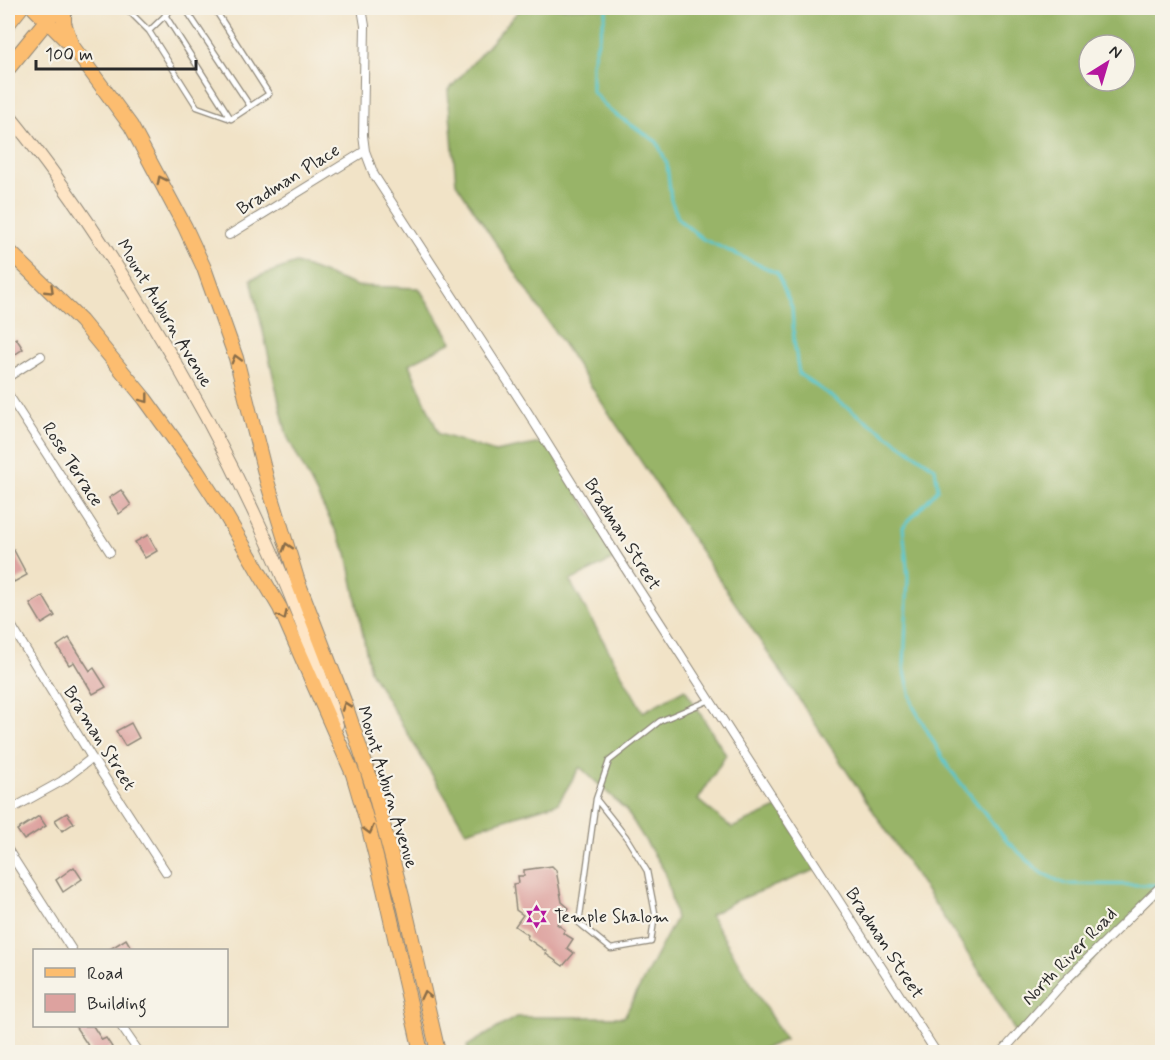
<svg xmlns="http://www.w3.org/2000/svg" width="1170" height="1060" font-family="Mynerve,sans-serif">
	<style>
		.forest { fill: #98b467; stroke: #627049; stroke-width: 1.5; fill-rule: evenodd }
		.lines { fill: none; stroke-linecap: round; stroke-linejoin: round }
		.stream { stroke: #59c7cf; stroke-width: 3 }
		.building { fill: #dda29f }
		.lane-casing { stroke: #8e8779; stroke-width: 7 }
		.street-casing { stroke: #8e8779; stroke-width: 10 }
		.secondary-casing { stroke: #8e8779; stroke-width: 14 }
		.primary-casing { stroke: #8e8779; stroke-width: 16 }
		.highway-casing { stroke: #8e8779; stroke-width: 17 }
		.lane { stroke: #fff; stroke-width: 4.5 }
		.street { stroke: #fff; stroke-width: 8 }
		.secondary { stroke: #fee5c5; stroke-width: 12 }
		.primary { stroke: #fcbd6f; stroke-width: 14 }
		.highway { stroke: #fcbd6f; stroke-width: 15 }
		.oneway { stroke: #896d4a }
		.labels { text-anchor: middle; stroke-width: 4.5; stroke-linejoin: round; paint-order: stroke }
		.street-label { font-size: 18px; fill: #2b2b2b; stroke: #f7f3e8 }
		.poi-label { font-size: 18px; fill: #2b2b2b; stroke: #f7f3e8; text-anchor: start }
	</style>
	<rect width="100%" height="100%" fill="#f7f3e8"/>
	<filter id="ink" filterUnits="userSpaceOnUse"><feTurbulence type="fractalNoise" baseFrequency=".0167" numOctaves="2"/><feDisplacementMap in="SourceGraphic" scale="12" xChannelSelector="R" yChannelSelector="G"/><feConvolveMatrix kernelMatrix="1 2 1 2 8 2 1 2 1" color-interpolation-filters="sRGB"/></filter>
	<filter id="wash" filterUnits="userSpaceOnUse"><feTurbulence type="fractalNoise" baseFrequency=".008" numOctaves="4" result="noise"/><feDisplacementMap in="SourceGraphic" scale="24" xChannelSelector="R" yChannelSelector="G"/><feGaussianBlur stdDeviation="1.35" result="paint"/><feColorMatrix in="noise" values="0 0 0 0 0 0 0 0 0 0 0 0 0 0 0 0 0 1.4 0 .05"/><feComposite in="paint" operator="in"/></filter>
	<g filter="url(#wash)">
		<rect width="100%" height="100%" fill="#f1e3c7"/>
		<path class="forest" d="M521,8H1162V889L1017,1035L988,984L456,183L448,91ZM1089,45H1125V81H1089Z
			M296,263L357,286L419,288L452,342L409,364L439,434L495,452L546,442L618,557L570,581L643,712L685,689L726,755L698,800L732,828L779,807L818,869L733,902L710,915L785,1040L755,1052H469L467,1046L516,1017H624L676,918L665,872L626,810L580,767L558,803L466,831L370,671L347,553L287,436L251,279Z"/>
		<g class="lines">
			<path class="stream" d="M607,8L592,63V91L609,110L657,142L667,164L671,200L679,220L703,239L777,273L792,307L794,341L799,374L935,468L938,489L903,527L908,577L904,667L913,706L948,767L1007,841L1040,872L1065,884L1157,885"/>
		</g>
		<g id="blocks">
			<path class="building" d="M16,338L23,349L8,359V344Z
				M121,490L131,505L119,514L109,498Z
				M148,535L157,551L145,558L135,542Z
				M8,539L27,575L14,582L8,570Z
				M43,596L55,616L42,624L30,604Z
				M69,638L90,671L94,668L106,687L93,694L74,662L69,665L57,646Z
				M131,723L139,738L125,746L116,731Z
				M67,813L74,823L62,831L55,820Z
				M39,816L46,826L24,840L17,830Z
				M552,866L556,870L562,902L569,908L557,924L565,930L563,933L573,939L567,948L574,953L563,966L546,954L547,952L527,938L528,935L515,926L523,915L516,910L513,884L519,883L518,876H524V870Z
				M74,867L82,879L63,892L56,880Z
				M126,939L133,951H107Z
				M75,1026H93L102,1040L106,1038L112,1047L104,1053H93Z"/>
		</g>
	</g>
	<g filter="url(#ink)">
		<use href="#blocks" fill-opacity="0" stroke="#8e8779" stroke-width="1.5"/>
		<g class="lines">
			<defs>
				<path id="lane" d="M126,8L149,31
					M173,8L149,31L197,107L231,119L269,94L214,8
					M185,8L250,106
					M165,15L231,119
					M596,799L579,923L611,949L651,942L655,913L647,871L626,837L596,799L609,761L660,721L710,700"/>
				<path id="street" d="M362,8L365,26L363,135L365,151L374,175L527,411L618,557L936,1052
					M229,235L365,151
					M8,377L41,356
					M8,394L110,552
					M8,620L92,758L166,872
					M8,811L62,781L92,758
					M8,850L72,950
					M121,1026L139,1052
					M1002,1052L1063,983L1162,885"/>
				<path id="secondary" d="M8,114C61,179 107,248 150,320C228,447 292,582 337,725"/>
				<path id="primary" d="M34,8L73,47L131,126L185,227L204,268L236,358L267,481L298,582L344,701L374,790L403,900L438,1052
					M64,8V23L71,43
					M8,250L81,321L145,399L197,471L225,514L280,608L353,774L368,825L384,889L421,1052"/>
				<path id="highway" d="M8,23L20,8
					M8,68L57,8"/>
			</defs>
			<use href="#lane" class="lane-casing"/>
			<use href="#street" class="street-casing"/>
			<use href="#secondary" class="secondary-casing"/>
			<use href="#primary" class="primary-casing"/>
			<use href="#highway" class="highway-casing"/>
			<use href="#lane" class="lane"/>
			<use href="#street" class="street"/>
			<use href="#secondary" class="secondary"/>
			<use href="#primary" class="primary"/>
			<use href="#highway" class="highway"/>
		</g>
		<defs><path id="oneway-chevron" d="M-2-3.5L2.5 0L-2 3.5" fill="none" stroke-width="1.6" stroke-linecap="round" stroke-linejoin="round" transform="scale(1.5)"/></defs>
		<g class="oneway">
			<use href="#oneway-chevron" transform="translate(161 180) rotate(-117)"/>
			<use href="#oneway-chevron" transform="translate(50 290) rotate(44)"/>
			<use href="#oneway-chevron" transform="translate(236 359) rotate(-106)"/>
			<use href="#oneway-chevron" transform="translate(145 399) rotate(52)"/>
			<use href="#oneway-chevron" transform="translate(287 547) rotate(-107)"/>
			<use href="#oneway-chevron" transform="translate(283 616) rotate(65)"/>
			<use href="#oneway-chevron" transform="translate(346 706) rotate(-109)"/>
			<use href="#oneway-chevron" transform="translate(369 830) rotate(75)"/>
			<use href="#oneway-chevron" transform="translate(425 995) rotate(-103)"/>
		</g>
	</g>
	<defs>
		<symbol id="synagogue-bare" viewBox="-9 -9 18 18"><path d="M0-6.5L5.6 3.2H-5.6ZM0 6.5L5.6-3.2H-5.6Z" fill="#b5179e" stroke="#f7f3e8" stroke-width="2.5" paint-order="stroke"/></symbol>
	</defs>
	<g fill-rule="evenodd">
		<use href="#synagogue-bare" x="520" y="900" width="33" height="33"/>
	</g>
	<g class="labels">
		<g class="street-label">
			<text transform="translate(288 179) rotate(-32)" y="6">Bradman Place</text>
			<text transform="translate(165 313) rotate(59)" y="6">Mount Auburn Avenue</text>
			<text transform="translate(73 464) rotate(57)" y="6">Rose Terrace</text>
			<text transform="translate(623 534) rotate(58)" y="6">Bradman Street</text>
			<text transform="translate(100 738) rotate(58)" y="6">Braman Street</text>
			<text transform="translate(388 787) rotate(73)" y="6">Mount Auburn Avenue</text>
			<text transform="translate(885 943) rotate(57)" y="6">Bradman Street</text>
			<text transform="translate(1069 956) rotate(-46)" y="6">North River Road</text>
		</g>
		<g class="poi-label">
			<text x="554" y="922">Temple Shalom</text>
		</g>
	</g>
	<rect width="1170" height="1060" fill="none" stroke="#f7f3e8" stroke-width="30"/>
	<rect x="33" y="949" width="195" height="78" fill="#f7f3e8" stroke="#a5a39c" stroke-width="1.5"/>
	<rect x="45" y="968" width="30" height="9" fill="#fcbd6f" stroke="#a5a39c" stroke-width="1.5"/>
	<text x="87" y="979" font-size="18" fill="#2b2b2b">Road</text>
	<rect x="45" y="994" width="30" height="18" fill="#dda29f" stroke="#a5a39c" stroke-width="1.5"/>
	<text x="87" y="1009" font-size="18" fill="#2b2b2b">Building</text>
	<g transform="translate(1107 63) rotate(37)"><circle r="28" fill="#f7f3e8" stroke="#a5a39c" stroke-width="1.5"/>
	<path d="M0-4.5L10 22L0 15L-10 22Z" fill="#b5179e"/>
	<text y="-9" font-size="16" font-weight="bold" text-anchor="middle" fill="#2b2b2b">N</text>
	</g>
	<path d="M36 60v9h160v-9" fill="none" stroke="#2b2b2b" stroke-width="3"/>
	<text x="45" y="60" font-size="18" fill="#2b2b2b" stroke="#f7f3e8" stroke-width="4.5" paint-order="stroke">100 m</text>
</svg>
